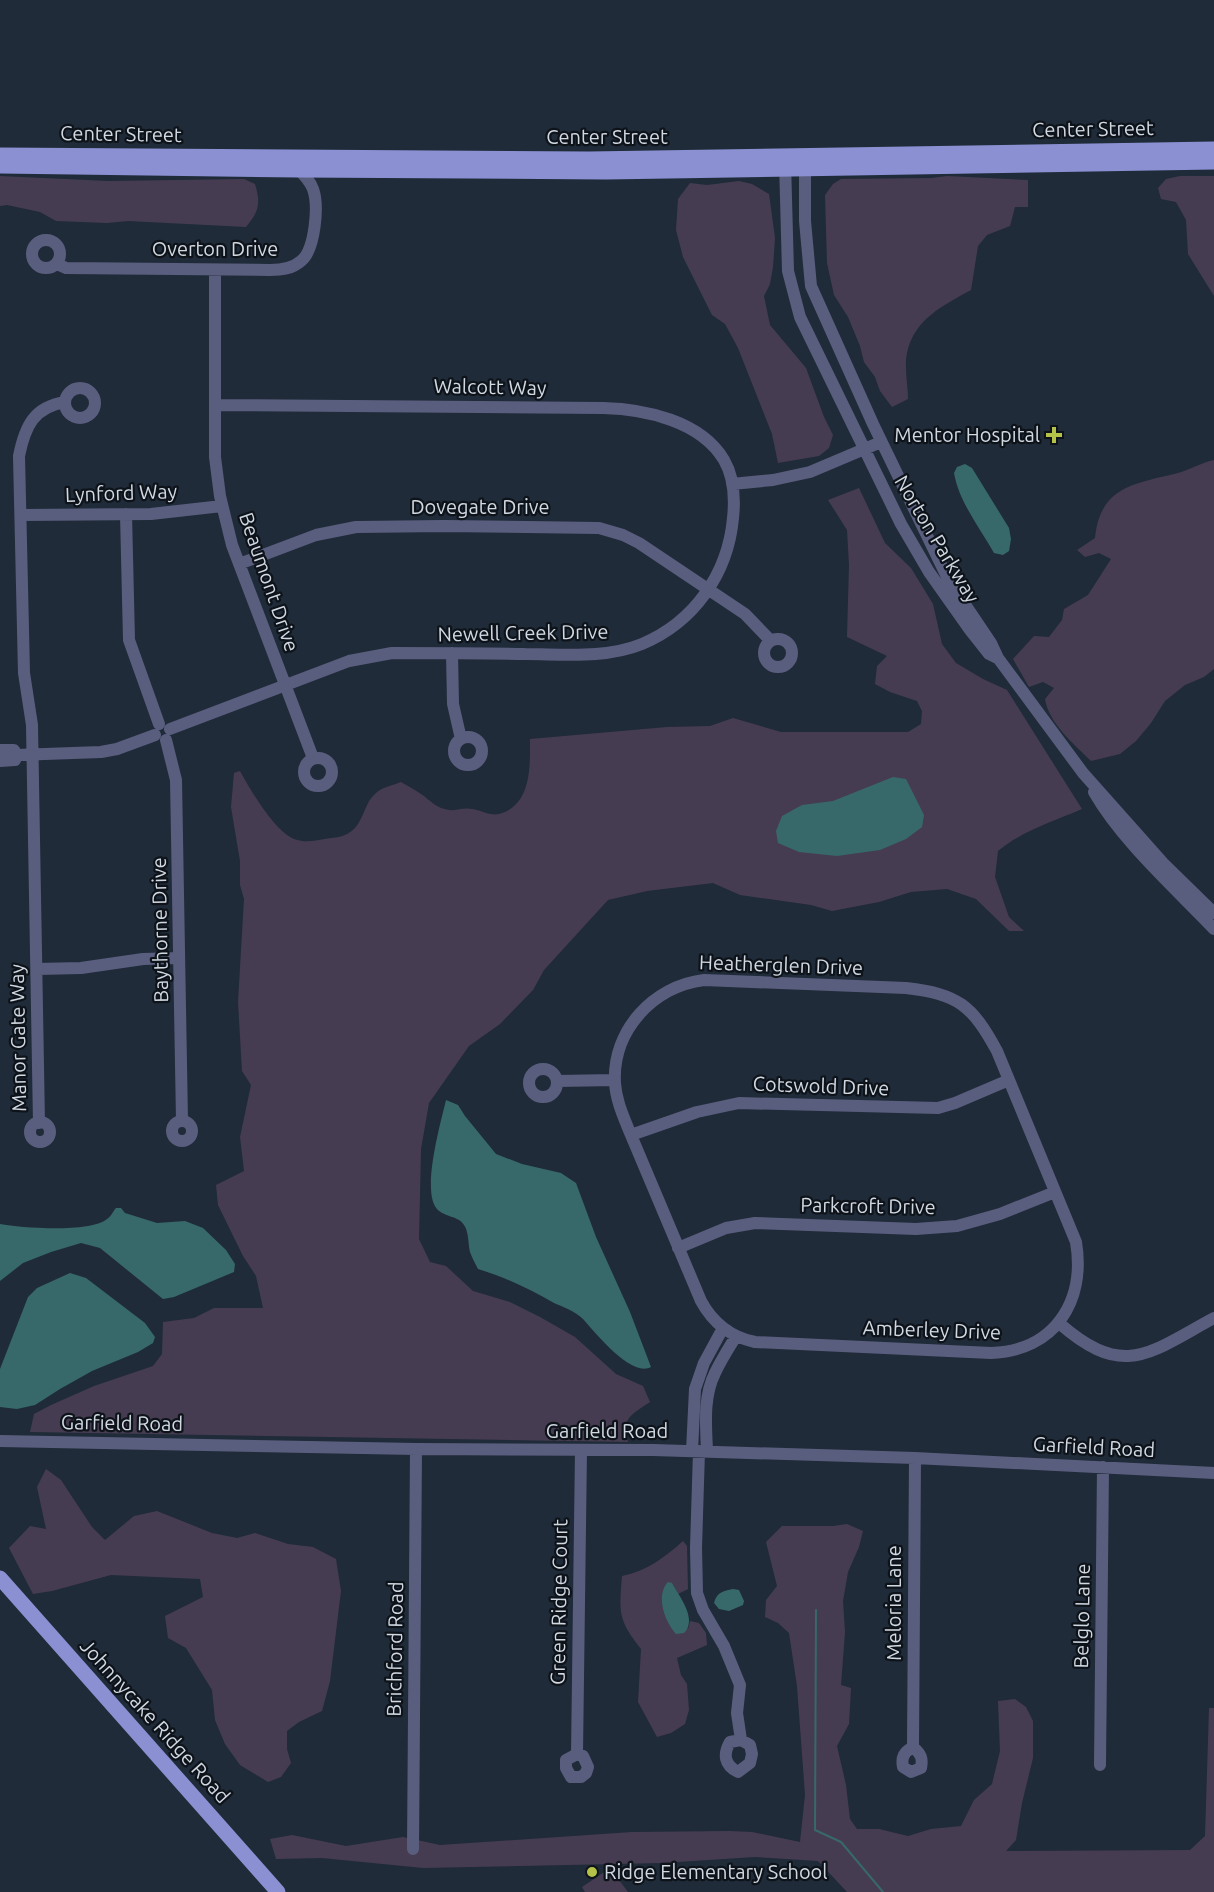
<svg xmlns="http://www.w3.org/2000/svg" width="1214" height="1892" font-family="Ubuntu,sans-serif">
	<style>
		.green { fill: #463c51 }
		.water { fill: #37696a }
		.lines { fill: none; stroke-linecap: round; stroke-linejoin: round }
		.stream { stroke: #37696a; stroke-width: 2 }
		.minor { stroke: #5a5e7e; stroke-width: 12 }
		.major { stroke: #8a90d2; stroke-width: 15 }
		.poi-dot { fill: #b5c249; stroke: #0e131a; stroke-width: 2 }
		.labels { text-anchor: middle; stroke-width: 4.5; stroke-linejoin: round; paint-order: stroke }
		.street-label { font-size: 20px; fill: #d0d8e2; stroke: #0e131a }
		.poi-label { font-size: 20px; fill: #d0d8e2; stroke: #0e131a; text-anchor: end }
	</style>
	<rect width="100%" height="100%" fill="#1f2b39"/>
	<path class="green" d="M0,176L108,181L244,179L255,184C261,204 259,211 246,227L128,221L107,223L56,221L40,212L7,205L0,206Z
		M947,176L1028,180V207H1015L1010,226L987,235L978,246L971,290C944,305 914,319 907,353C904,367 908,385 908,399L892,407L880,391L875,377L864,362L860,346L848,317L834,295L827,263L825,195L833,184L841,179L931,178Z
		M1180,176H1214V296L1188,254L1186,220L1176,202L1161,199L1158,188L1166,179Z
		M739,181L752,184L769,194L775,238L773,267L770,284L764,296L770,325L806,368L824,417L833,435L829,448L819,456L778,463L772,434L738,348L725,324L712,315L683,257L676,230L678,199L690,183L707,185Z
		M1214,460V669L1204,677L1185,685L1165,701L1151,723L1136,741L1120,754L1091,761C1074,744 1049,724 1045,699L1054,688L1043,682L1029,687L1013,659L1034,636L1049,637L1062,620L1064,609L1088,595L1111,559L1099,553L1085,557L1077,550L1095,538C1100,488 1132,484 1174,474C1188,471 1200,463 1214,460Z
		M859,488L885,543L911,568L933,604L942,644L956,663L983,679L1007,690L1082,809C1054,821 1022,831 998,851L995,877L1009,917L1024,931H1009L976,899L947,889L911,892L879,902L832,911L811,905L740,895L713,883L647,891L608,900L544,970L533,990L500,1024L469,1046L429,1103L421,1149L419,1239L430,1262L446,1266L473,1291L510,1302L540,1317L575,1337L616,1374L643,1386L650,1402C632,1414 620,1419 628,1442L30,1432L34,1414L51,1405L94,1386L153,1366L162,1354L163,1322L194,1318L214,1308H263L256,1276L243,1256L218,1205L216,1185L244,1171L240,1137L251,1085L242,1071L238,1002L244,899L240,885V861L231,807L234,773L240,771C250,789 274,831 294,839C305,843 314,841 325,839C337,837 345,838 355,828C364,818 365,802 376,793C382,787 394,785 401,782C408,786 415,790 421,794C431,801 436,808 449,810C456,811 464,807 472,809C481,810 489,816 499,814C532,805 530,766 530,739L667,727L710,726L733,718L781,732H908L921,724L922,711L917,701L890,692L875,684L877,666L887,656L847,637L849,565L847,530L828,500Z
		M46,1469L61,1480L92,1527L105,1540L134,1516L157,1511L212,1533L237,1538L255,1533L288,1544L313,1547L336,1559L341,1591L330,1681L322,1711L299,1722L287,1731V1749L291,1763L281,1777L268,1782L240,1765L225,1744L215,1720L212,1690L186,1648L168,1638L165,1616L203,1597L200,1579L111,1575L52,1591L33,1594L9,1548L30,1526L46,1529L37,1487Z
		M847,1524L863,1531L859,1547L848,1572L843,1601L845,1632L841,1685L851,1688L849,1724L837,1746L846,1785L850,1819L857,1829H879L908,1836L931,1829L961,1826L974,1800L992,1784L1000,1751L998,1701L1015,1699L1026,1707L1033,1721V1758L1022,1803L1016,1840L1006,1851L1190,1850L1205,1836L1209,1708H1214V1892H847L818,1861L755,1857L662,1863L423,1868L322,1858L276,1859L270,1839L292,1835L346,1846L403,1837L440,1845L632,1832L730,1831L752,1832L800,1842L805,1795L797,1686L789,1633L778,1623L765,1617L766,1600L777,1586L766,1542L782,1526H833Z
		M683,1541L687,1546L688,1589L678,1594L672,1583L688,1629L690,1621L699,1623L706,1633L707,1645L677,1658L681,1675L687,1684L689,1710L685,1724L671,1733L657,1737L638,1702L641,1649C618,1620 619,1613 622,1576C647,1571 665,1557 683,1541Z
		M610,1868L628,1892H585L582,1887Z"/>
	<path class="water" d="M965,464L972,468L1009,528L1011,539L1009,551L1003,555L994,553C980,528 959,502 954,473L957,467Z
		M893,777L906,779L924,815L922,827L906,839L880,850L837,856L799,852L778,843L776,831L782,816L802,805L833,801Z
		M446,1100L458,1105L465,1116L496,1154L522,1164L561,1173L576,1183L596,1237L630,1312L651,1367C631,1378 595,1332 583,1319C575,1311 563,1307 554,1303C529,1289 505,1277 478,1269C475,1263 472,1258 470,1252C468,1244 469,1232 464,1225C459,1216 444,1217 437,1209C421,1191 441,1122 446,1100Z
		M116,1208H121L125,1213L157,1223L185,1221L203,1228L226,1250L235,1264L234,1272L174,1297L163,1299L100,1248L81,1243L51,1252L23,1263L0,1281V1224C22,1228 90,1233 107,1219C111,1217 113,1211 116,1208Z
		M70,1273L86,1278L145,1323L155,1337L153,1343L138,1352L92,1371L60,1389L35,1405L17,1409L0,1407V1369L28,1297L37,1288Z
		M668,1582L672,1583C679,1596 698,1619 684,1633L676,1634C665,1622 655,1596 668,1582Z
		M733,1589L739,1590L744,1601L743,1605L729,1611L719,1609L714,1603C717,1592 723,1591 733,1589Z"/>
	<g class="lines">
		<path class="stream" d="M816,1610L815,1830L841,1842L883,1892"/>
		<path class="minor" d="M805,161V221L811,286L873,424L948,579L991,643L998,658L1083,773L1163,863L1214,913
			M785,162L788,271L800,317L901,524L929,572L970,630L989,654L997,658
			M32 254a14 14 0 1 1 28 0a14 14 0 1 1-28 0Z
			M57,264L66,268L270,270C281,270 292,269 301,261C315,250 319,206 313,189C310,181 305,176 299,170
			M215,270V457L220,496L232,545L313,758
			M65 403a15 15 0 1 1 30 0a15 15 0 1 1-30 0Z
			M732,484L773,480L810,472L881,442
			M126,514L129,640L159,724
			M21,515L151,514L222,506
			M239,564L316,535L356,527L444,526L599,528L623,535L639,543L745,614L771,641
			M764 653a14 14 0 1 1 28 0a14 14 0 1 1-28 0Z
			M452,653L453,704L461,739
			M170,729L349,661L392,653C436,653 481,653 525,654C563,654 605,659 642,644C694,622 728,574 733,518C735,499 734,477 724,460C701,421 645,409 603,408L215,405
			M454 751a14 14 0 1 1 28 0a14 14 0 1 1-28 0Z
			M166,740L176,780L182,1121
			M0,750H14L17,755L101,752L117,749L155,735
			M304 772a14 14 0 1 1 28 0a14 14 0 1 1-28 0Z
			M0,761L15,760L17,755
			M1094,792C1122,841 1175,888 1214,929
			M37,969L81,968L143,959L179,958
			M704,980L906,988C958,994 972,1005 997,1051L1076,1242C1086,1302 1054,1351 991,1353L755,1342C730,1337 713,1323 701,1301L628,1128C622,1113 616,1099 615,1083C612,1031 653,986 704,980Z
			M529 1083a14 14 0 1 1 28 0a14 14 0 1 1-28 0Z
			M557,1081L615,1080
			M172 1131a10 10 0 1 1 20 0a10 10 0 1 1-20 0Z
			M30 1132a10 10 0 1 1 20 0a10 10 0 1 1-20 0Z
			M39,1123L32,725L24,673L19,456C25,426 34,407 65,402
			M631,1135L697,1112L739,1103L938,1108L955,1103L1009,1080
			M678,1248L726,1228L755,1223L916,1229L957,1226L1000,1214L1055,1192
			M1059,1323C1124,1380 1149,1353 1214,1318
			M0,1441L416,1449L653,1450L915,1458L1214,1473
			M692,1451L695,1389L704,1363L723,1328
			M699,1451L696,1548L697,1593L703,1610L724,1646L740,1685L737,1713L741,1740L730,1742C723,1754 724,1765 738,1772L750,1763L752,1754L750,1745L741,1740
			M707,1451C706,1425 703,1397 715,1373C721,1360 729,1348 736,1336
			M913,1747C921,1754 923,1758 921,1768L911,1772L903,1767C901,1757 904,1752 913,1747L915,1458
			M577,1754L583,1756L588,1767L586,1773L581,1777H571L566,1768V1760L577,1754L581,1450
			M1100,1765L1103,1467
			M413,1849L416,1449"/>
		<path class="major" d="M0,155L589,159L1214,149
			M0,166L299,170L606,172L1214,162
			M0,1578L278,1892"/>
	</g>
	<g class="poi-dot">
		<path d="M1051 426h6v6h6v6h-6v6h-6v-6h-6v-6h6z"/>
		<circle cx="592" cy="1872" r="6"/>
	</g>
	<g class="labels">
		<g class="street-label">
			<text transform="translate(1093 129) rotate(-1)" y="7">Center Street</text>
			<text transform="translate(121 134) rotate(1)" y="7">Center Street</text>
			<text x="607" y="144">Center Street</text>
			<text x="215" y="256">Overton Drive</text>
			<text transform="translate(490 387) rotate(1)" y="7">Walcott Way</text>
			<text transform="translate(121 493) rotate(-2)" y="7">Lynford Way</text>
			<text x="480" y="514">Dovegate Drive</text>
			<text transform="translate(937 539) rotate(59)" y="7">Norton Parkway</text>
			<text transform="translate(269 582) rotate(71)" y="7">Beaumont Drive</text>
			<text transform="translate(523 633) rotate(-1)" y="7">Newell Creek Drive</text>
			<text transform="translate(160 930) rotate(-91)" y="7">Baythorne Drive</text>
			<text transform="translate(781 965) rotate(2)" y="7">Heatherglen Drive</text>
			<text transform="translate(18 1038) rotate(-91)" y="7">Manor Gate Way</text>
			<text transform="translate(821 1086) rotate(2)" y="7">Cotswold Drive</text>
			<text transform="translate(868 1206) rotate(1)" y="7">Parkcroft Drive</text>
			<text transform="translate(932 1330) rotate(2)" y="7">Amberley Drive</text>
			<text transform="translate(122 1423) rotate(1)" y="7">Garfield Road</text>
			<text x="607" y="1438">Garfield Road</text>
			<text transform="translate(1094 1447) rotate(3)" y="7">Garfield Road</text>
			<text transform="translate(559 1602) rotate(-89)" y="7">Green Ridge Court</text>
			<text transform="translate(894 1603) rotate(-90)" y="7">Meloria Lane</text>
			<text transform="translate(1082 1616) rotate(-89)" y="7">Belglo Lane</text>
			<text transform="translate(395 1649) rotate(-89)" y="7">Brichford Road</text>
			<text transform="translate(155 1721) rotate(48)" y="7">Johnnycake Ridge Road</text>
		</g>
		<g class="poi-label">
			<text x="1040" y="442">Mentor Hospital</text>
			<text x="604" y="1879" text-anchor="start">Ridge Elementary School</text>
		</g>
	</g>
</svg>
